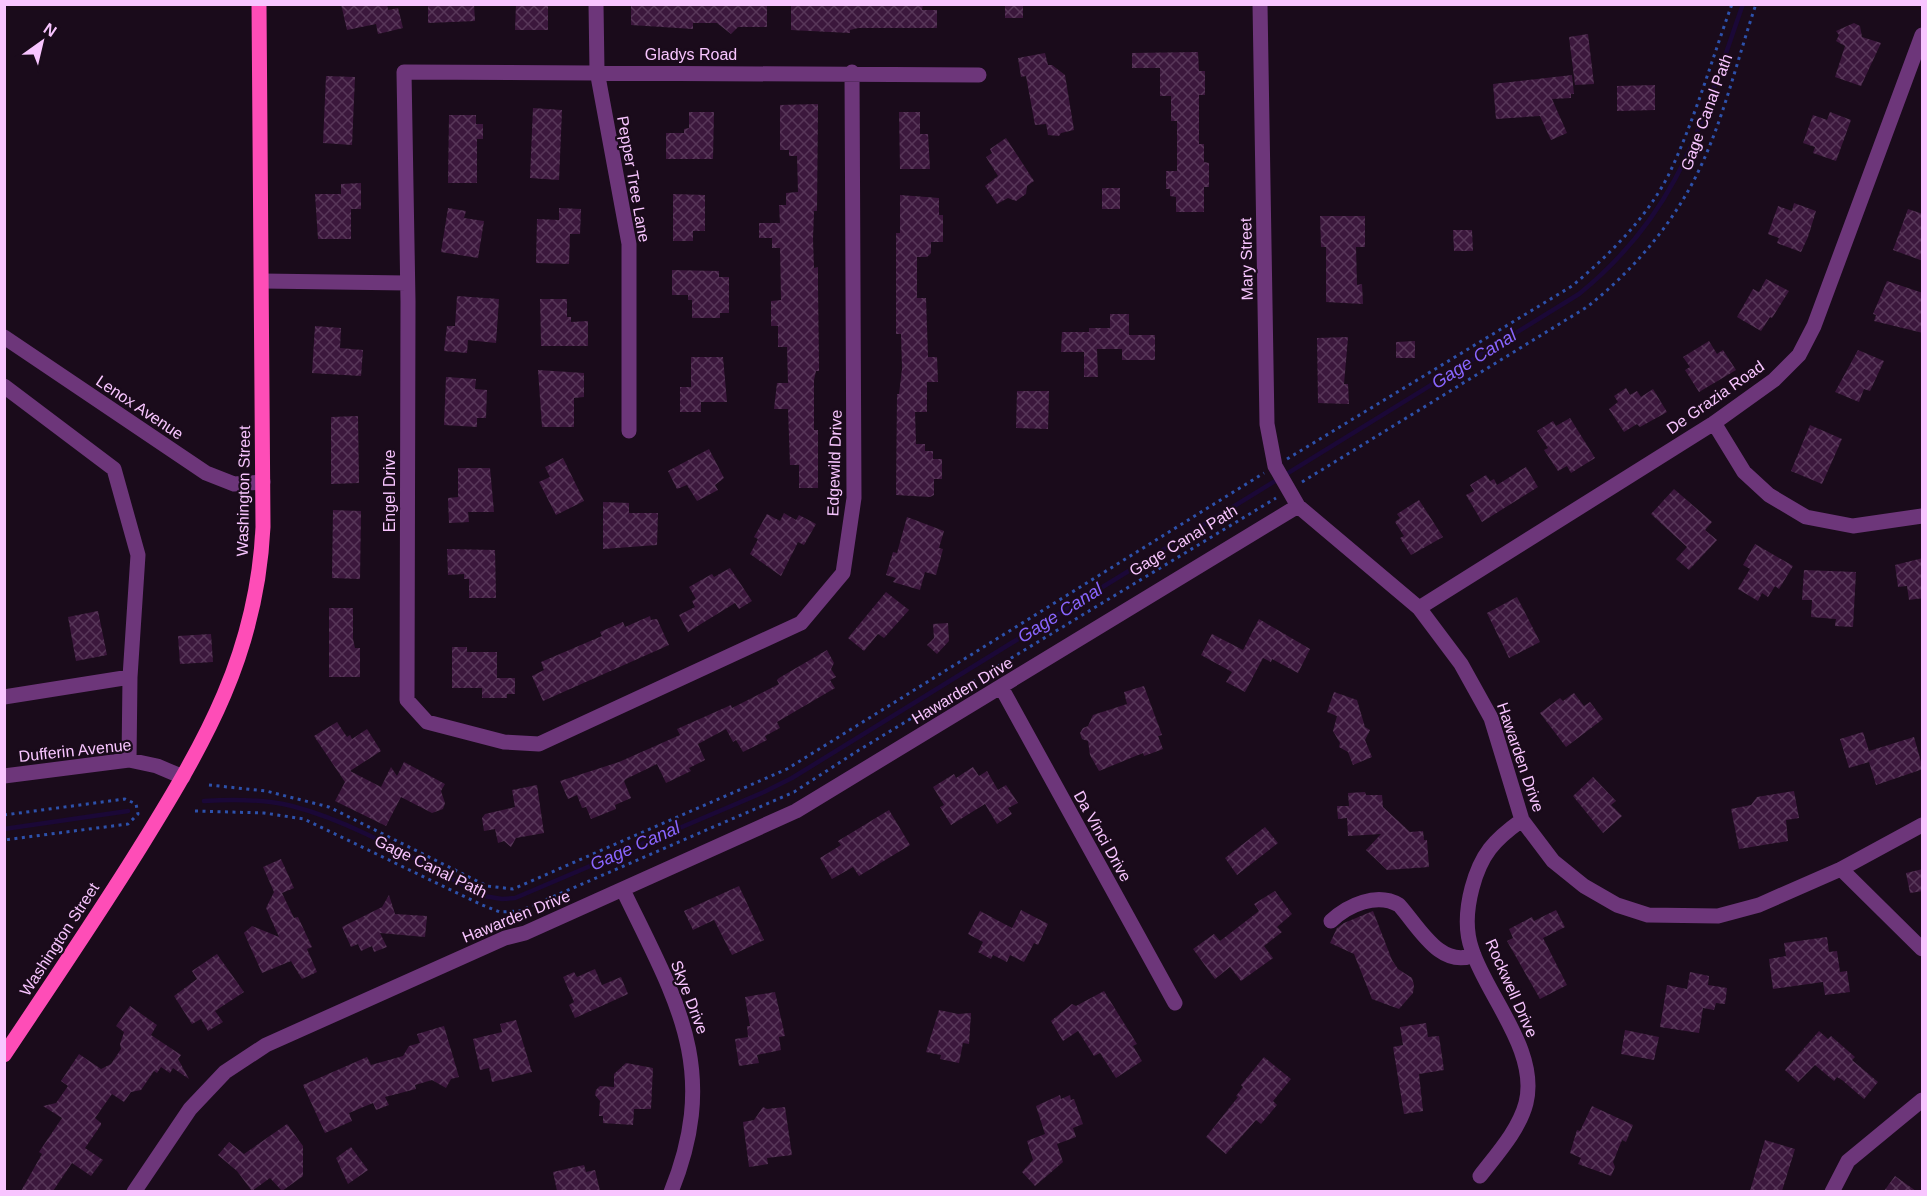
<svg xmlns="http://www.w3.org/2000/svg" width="1927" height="1196" font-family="Arial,sans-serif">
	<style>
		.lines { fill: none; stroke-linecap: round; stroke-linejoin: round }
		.stream { stroke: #1b0837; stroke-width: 4.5 }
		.building { fill: url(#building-cross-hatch) }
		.path { stroke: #2d51ab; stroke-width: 3; stroke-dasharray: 3 4.5; stroke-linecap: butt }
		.minor { stroke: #6d367a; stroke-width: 15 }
		.major { stroke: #fe4db7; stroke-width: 15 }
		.labels { text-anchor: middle; stroke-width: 4.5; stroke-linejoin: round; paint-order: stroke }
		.street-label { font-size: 16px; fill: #f8c5ff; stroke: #1a0b1b }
		.water-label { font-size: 18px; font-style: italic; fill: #8965fe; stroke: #1a0b1b }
	</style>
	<defs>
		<pattern id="building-cross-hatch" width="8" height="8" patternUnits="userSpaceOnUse" patternTransform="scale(1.5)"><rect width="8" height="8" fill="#3b173c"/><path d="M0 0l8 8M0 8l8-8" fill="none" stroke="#583759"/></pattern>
	</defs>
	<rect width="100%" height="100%" fill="#1a0b1b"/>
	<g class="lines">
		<path class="stream" d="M204,801C233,799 263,799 292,806C358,823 424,865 484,896L502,899L515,898L764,792L792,778L1579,294C1681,211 1701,123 1743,4
			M4,829L128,811"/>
	</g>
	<path class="building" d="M341,4H387L388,10L398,8L403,28L378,34L376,24L347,30Z
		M428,4H474L475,21L428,23Z
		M516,4H548V30H515Z
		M631,4H767V27H738L731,34L717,23H693V29L631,25Z
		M791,4H923L922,10H937V28H858L850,30V33L791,30Z
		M1005,4H1023V18H1005Z
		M1854,23L1860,26L1862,37L1881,43L1861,86L1835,77L1845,46L1836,41L1839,35L1836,31Z
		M1588,34L1594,84L1575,85L1569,37Z
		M1198,52L1199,71H1205V95H1199V144H1204V162L1209,163V187H1204V212H1176V197L1170,196V189H1166V171H1177V121H1171V96H1160V68H1132V53Z
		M1045,53L1048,65H1052L1065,75L1074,130L1061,133L1059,136L1048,135L1046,124L1035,125L1026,76L1021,77L1018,58Z
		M1572,75L1574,94H1571V98L1552,99L1567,133L1551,140L1540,116L1496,119L1493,84Z
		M326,76L355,77L352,145L323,143Z
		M1655,85V110L1617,111V86Z
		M818,104L817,211H814L813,239L814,268L818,267V284L819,371H816L814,380V430H818V488H799V465H790L788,409H774L777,383H788L787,347H778V326H771V301L781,300L780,248H772V238H759V223H780L779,205H786V193L798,192L797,156H789V150H780V105Z
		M533,108L562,110L559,180L530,178Z
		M689,112H714L713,159H666V133H684V129L689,128Z
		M899,112H920V134H928L930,169H900Z
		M1830,112L1851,120L1836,161L1813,153L1815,147L1803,143L1813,115L1827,120Z
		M449,115H476V124H483V139H477V183H448Z
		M1006,138L1034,181L1027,186L1026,194L1016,201L1008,198L997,204L985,186L998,176L986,157L992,153L990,149Z
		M361,183V209H351V239H318L315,194H341V184Z
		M1102,188H1120V209H1102Z
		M673,194L705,195V231H693V241H673Z
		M900,195L939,198V215H943V242H931V253L927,257H917V298H926L928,357H937L938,382H927V412H915L916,444H925V451H933V459H942V479H934V495L930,497L896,495L897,394H899L902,369L901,334H896V233H900Z
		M1794,203L1816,211L1808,237L1801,252L1777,243L1779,238L1768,234L1778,206L1792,211Z
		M448,208L466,211L464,218L484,221L478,258L441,252Z
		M559,208L581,209L580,234H570L569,264L536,263L537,219L559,220Z
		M1908,209L1923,214V261L1893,250Z
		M1320,216H1365V247H1356L1357,285L1362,284L1363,304L1326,302V247H1321Z
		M1453,230H1472L1473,251H1454Z
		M672,270L719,271V277H729V313H720V318H692V300H688V295H672Z
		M1766,279L1789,291L1772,318L1770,317L1761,331L1737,317L1753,289L1759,292Z
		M1887,281L1923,293V333L1874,321L1876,315L1873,314Z
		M457,296L499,299L496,343L468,340L467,353L444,351L447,326H455Z
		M540,299H567V317H571V322L588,321V346H541Z
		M1110,314H1129V335H1155V360H1122V349H1097L1098,377H1084V352H1061L1062,332H1089V328H1110Z
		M315,326L341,328L340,348L363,350L361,376L312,373Z
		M1348,337L1344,384H1348L1349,404L1318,403L1317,338Z
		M1415,341V358H1396V342Z
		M1709,341L1717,354L1723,350L1736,370L1699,392L1685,370L1690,367L1683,357Z
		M1858,350L1884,361L1870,391L1864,389L1859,402L1835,392Z
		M691,357H723L727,402H701V412H680V387H691Z
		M538,370L584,373V397L574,398V427H542Z
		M446,377L476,379L475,389L487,390L486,418H477V427L444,425Z
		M1626,388L1630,395L1637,391L1641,397L1653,389L1667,412L1640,427L1637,424L1624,432L1609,409L1618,402L1614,396Z
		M1017,391H1049L1048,429L1016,428Z
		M358,416L359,483L331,484V417Z
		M1570,418L1595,458L1571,473L1567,466L1558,471L1544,450L1548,448L1537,431L1553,421L1556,426Z
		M1810,425L1842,439L1822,484L1791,471Z
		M709,449L724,478L715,485L718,490L697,501L687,485L677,489L668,471Z
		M563,458L584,501L556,515L539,482L550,477L545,467Z
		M1526,467L1538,487L1482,522L1466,495L1474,491L1470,485L1486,475L1490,481L1494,479L1497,485Z
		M458,468H490L494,512H468L469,522L449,523L448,498L458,497Z
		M1674,489L1712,522L1705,530L1717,540L1689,570L1676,559L1687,547L1651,514Z
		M1419,500L1443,537L1411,555L1400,538L1404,536L1395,522L1400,518L1397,514Z
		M603,502L629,503V513H658L657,545L603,549Z
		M333,510L361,511L360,579L332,578Z
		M784,513L796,520L799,515L816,524L804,545L798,542L781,576L750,554L758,539L754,537L767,514L780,521Z
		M907,517L944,531L939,548L943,549L936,575L925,572L920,590L893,582L896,578L886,575L893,552L897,553Z
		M1755,544L1793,566L1779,589L1775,586L1768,597L1762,593L1758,601L1738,589L1750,569L1743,565Z
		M447,549L495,550L496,598H469V579H464V574L448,575Z
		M1923,558V598L1909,600L1907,586L1898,587L1895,565Z
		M730,568L752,601L739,609L735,603L688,632L679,615L695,607L692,601L696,599L689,587L712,574L714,577Z
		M1804,570L1856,572L1853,627L1835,626L1836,619L1811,617L1812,600H1802Z
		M886,592L909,610L884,638L878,634L864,651L848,638Z
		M1517,597L1540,642L1509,658L1487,613Z
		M329,608H353V639L355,648H360V677H329Z
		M98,611L107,655L76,661L68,617Z
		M650,616L651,620L657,619L669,645L543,701L532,676L544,670L541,662L602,636L600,632L623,622L625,627Z
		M1259,619L1310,649L1298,673L1272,659L1271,662L1263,658L1245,692L1226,682L1232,672L1201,655L1212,634L1243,650Z
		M948,623L949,641L937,654L927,645L934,638L933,624Z
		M211,634L213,662L180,664L178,636Z
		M452,647H467V652H497V678H515V694H507V698H482V688H452Z
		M827,650L834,663L831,669L836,677L830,680L835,688L777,722L780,728L765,736L767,740L743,752L736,740L733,742L726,729L698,744L705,760L689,768L691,771L666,783L657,764L626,779L624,781L631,798L615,805L616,809L591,819L586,807L582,808L577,795L568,799L560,781L619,762L680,735L677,729L731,705L732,708L779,684L777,680L779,678Z
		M1144,686L1162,735L1158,736L1163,749L1144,756L1143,753L1099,771L1090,755L1088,741L1082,739L1080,733L1083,728L1088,726L1093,715L1127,704L1124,692Z
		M1334,692L1357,700L1365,727L1370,730L1365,740L1372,757L1353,765L1348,752L1339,747L1340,743L1333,731L1337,716L1327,712Z
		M1574,693L1584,706L1590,702L1603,719L1566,747L1540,713L1560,698L1563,701Z
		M337,722L347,737L350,735L352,739L367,729L381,751L350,771L381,787L391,767L397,776L404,762L445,784L441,791L445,803L443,809L432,813L401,797L386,826L335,801L345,782L314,736Z
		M1863,732L1869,751L1914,737L1923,769L1876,785L1869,762L1849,768L1840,739Z
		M973,767L979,776L987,771L998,790L1006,785L1018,803L1008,808L1012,814L997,824L985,804L951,825L940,807L944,805L933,787L954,774L956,778Z
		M1593,777L1616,801L1611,805L1622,816L1603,833L1573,796Z
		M537,785L544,833L516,838L511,847L504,841L498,843L495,829L484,831L482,818L485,814L515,807L512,790Z
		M1794,791L1799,818L1786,820L1788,841L1739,849L1731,809L1751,805L1757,797Z
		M1365,792L1366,795H1382L1383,807L1410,832L1423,831L1424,840H1427L1429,867L1387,870L1366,850L1381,834L1348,836L1347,818L1338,819L1337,806H1349L1348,793Z
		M889,810L910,845L859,876L853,867L832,879L820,858L841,845L838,841Z
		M1265,827L1278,843L1237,875L1225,858Z
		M281,859L294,888L282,893L294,918L298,917L312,947L307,949L317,972L302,979L291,961L262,973L244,933L252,926L279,937L266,908L274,892L263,867Z
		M1923,869V891L1910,893L1906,873Z
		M739,886L764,940L732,955L714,920L693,930L684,911Z
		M1275,891L1292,914L1277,927L1282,932L1264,946L1273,958L1241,981L1230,967L1215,979L1193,949L1214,934L1220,941L1259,911L1254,904Z
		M389,895L395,914L427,916L425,937L380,933L387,947L374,952L372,946L361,951L358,944L351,947L342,927L382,907Z
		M1021,910L1048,924L1038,945L1034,943L1024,962L1010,955L1007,962L993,955L991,959L978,952L983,942L968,934L980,911L1012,928Z
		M1556,910L1565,927L1543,938L1567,985L1540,999L1507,941L1513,938L1509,929L1532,917L1534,921Z
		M1373,911L1392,960L1398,969L1412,978L1414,985L1413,993L1399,1009L1372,999L1354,954L1330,943L1337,928L1344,923Z
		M1827,937L1829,952L1837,951L1840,972L1847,971L1850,992L1825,995L1823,982L1773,989L1769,959L1786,956L1784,943Z
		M217,954L244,992L215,1011L223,1022L208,1031L201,1019L192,1024L174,996L197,979L192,971Z
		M595,969L602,985L621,977L628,994L575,1018L569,1005L574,1002L563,977L574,972L577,977Z
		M1690,972L1709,976L1708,985L1727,988L1725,1004L1716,1003L1714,1010L1703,1008L1699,1033L1660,1027L1667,985L1687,989Z
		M1104,991L1137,1044L1133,1046L1142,1061L1116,1078L1100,1053L1094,1056L1078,1031L1063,1041L1051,1021L1072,1004L1076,1006Z
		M775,992L785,1036L779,1037L781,1050L757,1055L759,1063L739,1066L735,1039L748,1037L747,1026H750L745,997Z
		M130,1006L157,1025L151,1035L181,1055L178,1059L189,1079L173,1068L170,1073L161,1067L157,1073L154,1071L141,1090L131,1092L124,1102L112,1094L95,1118L101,1123V1125L85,1148L103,1160L91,1176L72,1163L53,1191H21L42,1154L39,1152L62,1118L43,1106L56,1103L68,1086L61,1081L79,1054L101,1069L111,1064L121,1049L120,1044L124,1032L116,1026Z
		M939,1010L958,1014L971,1013L969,1044L963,1043L959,1063L940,1059L941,1055L926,1052Z
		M516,1020L532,1072L492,1082L489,1068L480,1070L473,1039L502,1032L500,1024Z
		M1426,1023L1428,1037L1439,1036L1444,1070L1419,1074L1423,1111L1404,1114L1393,1047L1403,1045L1400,1027Z
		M444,1026L459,1077L451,1079L446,1088L432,1080L415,1085L416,1089L385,1097L389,1105L376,1110L373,1103L349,1113L352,1121L325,1133L303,1085L367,1057L371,1065L403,1056L409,1046L420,1043L417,1034Z
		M1625,1030L1659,1037L1654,1060L1621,1054Z
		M1819,1031L1828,1039L1831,1036L1855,1057L1852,1060L1878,1082L1864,1099L1842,1080L1837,1077L1834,1081L1815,1065L1798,1082L1785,1070Z
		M1264,1057L1291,1079L1273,1101L1277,1105L1261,1124L1256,1120L1226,1154L1206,1137L1238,1097L1236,1096L1243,1087L1241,1085Z
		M626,1063L653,1068L651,1109H634L633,1125L603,1123V1116H599L600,1101L595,1095L596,1090L600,1086L614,1087V1074Z
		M1060,1095L1061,1099L1070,1095L1071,1100L1074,1099L1083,1124L1073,1128L1076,1137L1057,1144L1063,1162L1035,1186L1022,1172L1033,1160L1027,1141L1045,1134L1036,1106Z
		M1592,1106L1633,1125L1626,1142L1622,1140L1613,1162L1615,1167L1611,1176L1578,1164L1581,1158L1570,1153L1577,1130L1580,1131Z
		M763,1107L767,1109L785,1107L792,1155L767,1158L768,1164L749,1167L743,1122L754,1120Z
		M287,1124L303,1146V1176L282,1191L270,1178L252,1191L237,1171L218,1155L229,1142L244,1154Z
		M1765,1140L1795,1149L1782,1191H1750Z
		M351,1147L368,1170L348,1184L336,1158Z
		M584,1165L586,1172L595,1170L600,1191H557L553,1172Z
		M1895,1176L1916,1191H1884Z"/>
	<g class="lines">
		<path class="path" d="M1287,459L1572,286C1609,255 1645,220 1668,176C1693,125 1712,59 1732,4
			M1302,482L1587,307C1630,273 1667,231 1693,182C1722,127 1736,63 1756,4
			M209,785L266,791L329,807L487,886L513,889L787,769L1264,473
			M195,811L264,813L304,819L482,905L500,912L520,911L794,792L859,750L1276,498
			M4,815L125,799L136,804L138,814L128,824L4,840"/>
		<path class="minor" d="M596,4L597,71L629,244V431
			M1260,4L1267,424L1275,466L1298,506L1419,608L1461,664L1491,718L1522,820L1553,861L1584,886L1617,905L1648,915L1718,916L1759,905L1841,869L1922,825
			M852,72L854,498L843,573L801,623L539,744L504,742L427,722L407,700L408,301L404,72L979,75
			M262,281L407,283
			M4,337L206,473L234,484L263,482
			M4,386L114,469L138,555L130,677L129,760
			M1714,423L1744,472L1769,495L1806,517L1853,526L1922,516
			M1419,608L1714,423L1774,380L1799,355L1814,326L1922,35
			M1001,687L1175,1003
			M4,697L130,677
			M4,776L129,760L157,766L183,777
			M1841,869L1922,949
			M623,890C676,1000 721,1068 671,1192
			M1331,921C1348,905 1377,892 1399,905C1419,927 1440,969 1474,955
			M1480,1176C1497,1154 1519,1130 1526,1103C1539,1051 1487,996 1472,950C1465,931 1467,907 1472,888C1481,854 1494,840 1522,820
			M134,1192L190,1109L225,1072L266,1045L505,938L525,933L796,811L1298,506
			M1832,1192L1848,1161L1922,1100"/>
		<path class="major" d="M4,1055C50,986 97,917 141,846C206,741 257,653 263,527L259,4"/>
	</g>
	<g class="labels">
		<g class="street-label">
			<text x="691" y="60">Gladys Road</text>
			<text transform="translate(1706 112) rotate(-70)" y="6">Gage Canal Path</text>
			<text transform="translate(634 179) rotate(80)" y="6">Pepper Tree Lane</text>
			<text transform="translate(1246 259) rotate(-91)" y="6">Mary Street</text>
			<text transform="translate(1715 397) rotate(-35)" y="6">De Grazia Road</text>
			<text transform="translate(140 407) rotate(34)" y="6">Lenox Avenue</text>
			<text transform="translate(834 463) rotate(-88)" y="6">Edgewild Drive</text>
			<text transform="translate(243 491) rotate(-89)" y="6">Washington Street</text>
			<text transform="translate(389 491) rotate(-90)" y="6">Engel Drive</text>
			<text transform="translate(1183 540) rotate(-31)" y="6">Gage Canal Path</text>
			<text transform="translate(962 690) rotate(-31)" y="6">Hawarden Drive</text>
			<text transform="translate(75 750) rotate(-6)" y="6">Dufferin Avenue</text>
			<text transform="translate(1521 757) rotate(71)" y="6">Hawarden Drive</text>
			<text transform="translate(1103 836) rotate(61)" y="6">Da Vinci Drive</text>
			<text transform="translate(431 866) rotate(26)" y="6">Gage Canal Path</text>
			<text transform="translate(516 916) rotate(-22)" y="6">Hawarden Drive</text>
			<text transform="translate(59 939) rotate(-57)" y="6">Washington Street</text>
			<text transform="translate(1512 988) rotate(66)" y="6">Rockwell Drive</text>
			<text transform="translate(690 997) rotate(69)" y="6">Skye Drive</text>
		</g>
		<g class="water-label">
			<text transform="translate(1474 359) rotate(-32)" y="6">Gage Canal</text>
			<text transform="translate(1060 613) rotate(-32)" y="6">Gage Canal</text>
			<text transform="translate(635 846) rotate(-24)" y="6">Gage Canal</text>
		</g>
	</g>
	<rect width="1927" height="1196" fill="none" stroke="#f8c5ff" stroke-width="12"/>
	<g transform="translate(42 42) rotate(34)" stroke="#1a0b1b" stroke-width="4.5" paint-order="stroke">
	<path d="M0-4.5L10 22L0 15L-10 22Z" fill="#f8c5ff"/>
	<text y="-9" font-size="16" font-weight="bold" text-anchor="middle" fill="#f8c5ff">N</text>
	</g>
</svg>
